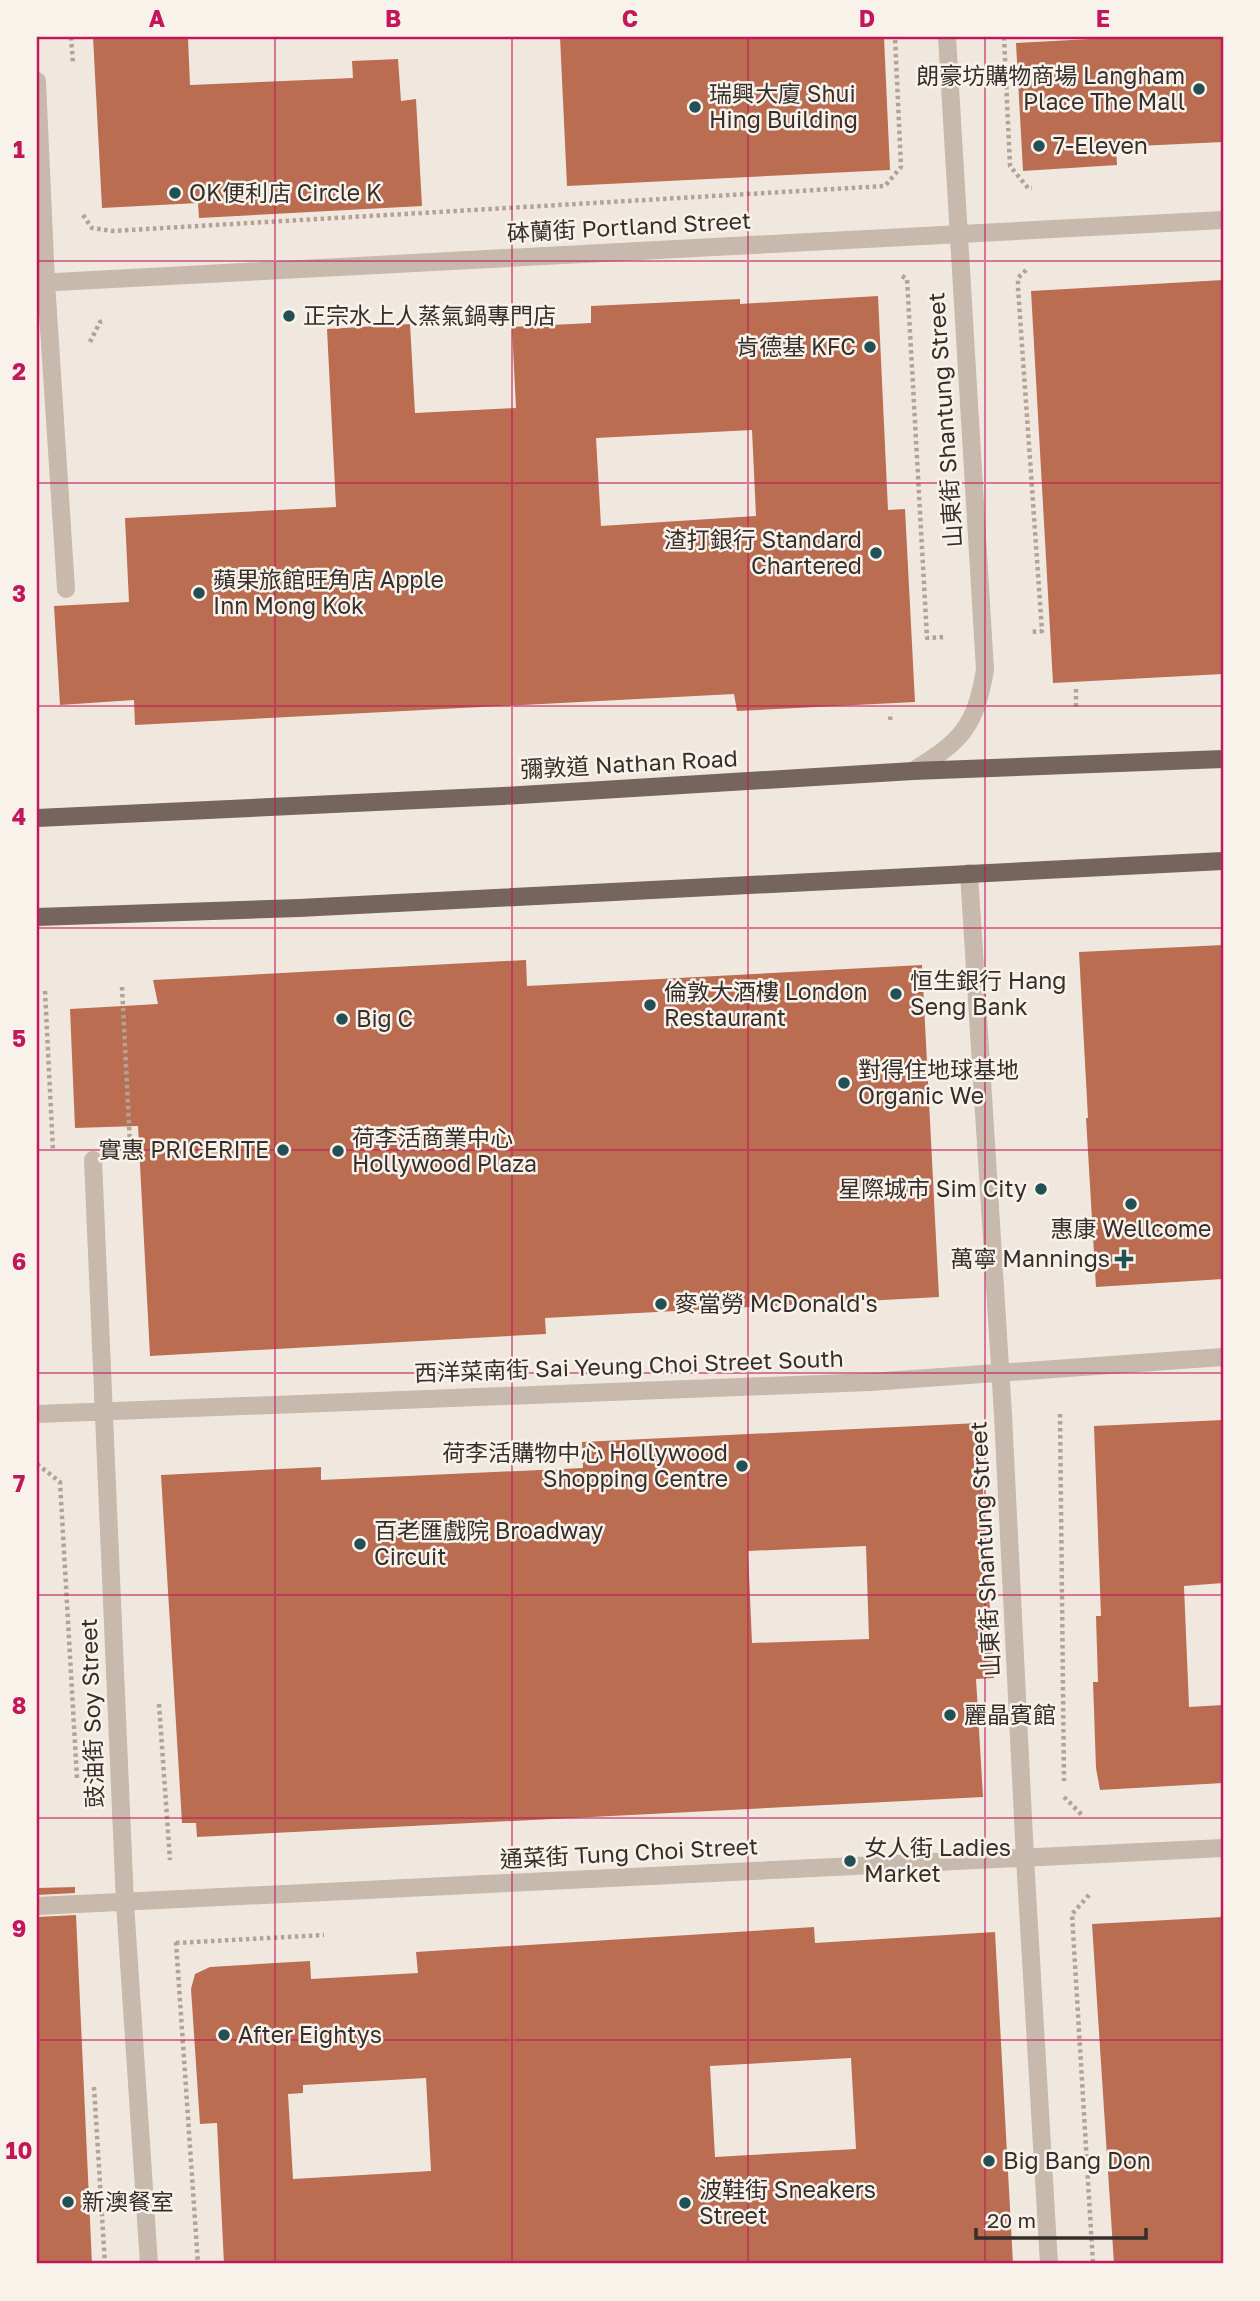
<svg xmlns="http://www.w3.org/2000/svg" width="1260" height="2301" font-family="'Golos Text','Noto Sans TC',sans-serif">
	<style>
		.building { fill: #bb6d52; fill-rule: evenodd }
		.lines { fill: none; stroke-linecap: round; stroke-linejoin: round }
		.path { stroke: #b3a396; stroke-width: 4.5; stroke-dasharray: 3.5 3.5; stroke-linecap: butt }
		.minor { stroke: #c7b9ab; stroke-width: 18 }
		.major { stroke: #76655c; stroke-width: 18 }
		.grid { fill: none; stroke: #c2185b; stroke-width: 2; stroke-opacity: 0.55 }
		.poi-dot { fill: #235054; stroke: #f8f2eb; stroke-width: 2.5 }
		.labels { text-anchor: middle; stroke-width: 5; stroke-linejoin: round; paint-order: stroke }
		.poi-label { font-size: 23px; fill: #362e2a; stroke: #f8f2eb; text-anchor: start }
		.street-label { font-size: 23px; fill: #362e2a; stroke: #f8f2eb }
		.neatline { fill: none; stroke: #c2185b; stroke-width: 2.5 }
		.grid-label { font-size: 23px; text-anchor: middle; font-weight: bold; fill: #c2185b }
	</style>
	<rect width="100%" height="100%" fill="#f0e8df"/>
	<path class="building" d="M93,37H188L190,85L353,78L352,61L398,59L401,101L416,99L422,206L199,218L198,203L102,208Z
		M560,37H884L890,170L567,186Z
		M1128,37H1223V142L1116,147L1117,165L1023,171L1016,43Z
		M1223,280V674L1053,683L1031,291Z
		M878,296L888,510L905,509L915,702L737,711L734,694L135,725L134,700L60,705L54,606L129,602L125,518L336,507L327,329L410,324L415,413L516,408L512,327L591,323V306L740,299V304ZM752,430L756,516L601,526L596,438Z
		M1223,945V1279L1096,1287L1086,1118H1088L1079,952Z
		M526,960L527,986L922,965L939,1297L545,1318L546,1334L150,1356L138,1126L75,1128L70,1009L158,1004L153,980Z
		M1223,1420V1583L1184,1586L1189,1707L1223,1705V1783L1100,1790L1096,1768L1093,1682H1098L1096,1616H1101L1094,1426Z
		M979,1423L994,1678L976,1679L983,1797L197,1837L196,1823H182L161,1475L321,1467V1480L583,1468L582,1442ZM866,1546L869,1639L752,1643L748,1551Z
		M75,1887V1893L37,1895V1888Z
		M76,1915L92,2264H37V1917Z
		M1223,1917V2264H1114L1092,1924Z
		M814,1927L815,1943L995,1932L1013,2264H224L217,2123L200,2124L191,1989L195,1974L210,1967L310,1961L311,1979L418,1973L416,1952ZM851,2058L856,2149L715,2157L710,2066ZM426,2078L431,2171L293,2179L288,2094L303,2093V2085Z"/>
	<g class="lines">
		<path class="path" d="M71,37L73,64
			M1004,37L1010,166L1028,188H1032
			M83,215L92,228L112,231L885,186L901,167L895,37
			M1026,270L1018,278V288L1042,631L1029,632
			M902,276L907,279L908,296L927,638L946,637
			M90,342L100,322L104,321
			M1076,689V707
			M890,720L891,713
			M122,987L130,1145
			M45,991L53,1151
			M1060,1414L1064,1781
			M37,1464L60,1482L77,1778
			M159,1704L170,1860
			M1064,1797L1082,1815
			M1089,1895L1072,1914L1093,2264
			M176,1942L198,2264
			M176,1943L324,1935
			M94,2087L105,2264"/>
		<path class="minor" d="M37,81L46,282L66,589
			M37,283L1223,220
			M913,771C961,741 975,728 985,670L947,37
			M969,873L1003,1415L1025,1858L1049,2264
			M93,1160L125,1903L149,2264
			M37,1414L870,1382L1223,1357
			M37,1906L1223,1848"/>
		<path class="major" d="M37,818L503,796L913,771L1223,759
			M37,917L299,908L1223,861"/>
	</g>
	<path class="grid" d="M275,37V2264M512,37V2264M748,37V2264M985,37V2264M37,261H1223M37,483H1223M37,706H1223M37,928H1223M37,1150H1223M37,1373H1223M37,1595H1223M37,1818H1223M37,2040H1223"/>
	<g class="poi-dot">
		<circle cx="1199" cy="89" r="7"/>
		<circle cx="695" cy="107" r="7"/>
		<circle cx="1039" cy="146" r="7"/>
		<circle cx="175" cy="193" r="7"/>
		<circle cx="289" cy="316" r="7"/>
		<circle cx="870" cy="347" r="7"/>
		<circle cx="876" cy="553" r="7"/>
		<circle cx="199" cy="593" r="7"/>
		<circle cx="896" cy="994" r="7"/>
		<circle cx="650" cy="1005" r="7"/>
		<circle cx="342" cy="1019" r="7"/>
		<circle cx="844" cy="1083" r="7"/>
		<circle cx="283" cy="1150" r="7"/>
		<circle cx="338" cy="1151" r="7"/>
		<circle cx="1041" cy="1189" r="7"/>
		<circle cx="1131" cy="1204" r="7"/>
		<path d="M1120.5 1248.5h7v7h7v7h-7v7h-7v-7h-7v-7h7z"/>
		<circle cx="661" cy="1304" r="7"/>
		<circle cx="742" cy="1466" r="7"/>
		<circle cx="360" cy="1544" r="7"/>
		<circle cx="950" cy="1715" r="7"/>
		<circle cx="850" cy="1861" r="7"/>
		<circle cx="224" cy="2035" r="7"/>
		<circle cx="989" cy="2161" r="7"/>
		<circle cx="68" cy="2202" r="7"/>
		<circle cx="685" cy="2203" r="7"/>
	</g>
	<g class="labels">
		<g class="poi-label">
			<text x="1185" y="84" text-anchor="end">朗豪坊購物商場 Langham<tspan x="1185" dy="26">Place The Mall</tspan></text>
			<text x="709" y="102">瑞興大廈 Shui<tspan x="709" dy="26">Hing Building</tspan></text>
			<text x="1053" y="154">7-Eleven</text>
			<text x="189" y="201">OK便利店 Circle K</text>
			<text x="303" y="324">正宗水上人蒸氣鍋專門店</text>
			<text x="856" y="355" text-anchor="end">肯德基 KFC</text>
			<text x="862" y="548" text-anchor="end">渣打銀行 Standard<tspan x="862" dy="26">Chartered</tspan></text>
			<text x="213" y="588">蘋果旅館旺角店 Apple<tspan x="213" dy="26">Inn Mong Kok</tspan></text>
			<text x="910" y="989">恒生銀行 Hang<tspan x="910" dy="26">Seng Bank</tspan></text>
			<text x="664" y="1000">倫敦大酒樓 London<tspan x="664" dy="26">Restaurant</tspan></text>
			<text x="356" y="1027">Big C</text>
			<text x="858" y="1078">對得住地球基地<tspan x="858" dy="26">Organic We</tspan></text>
			<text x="352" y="1146">荷李活商業中心<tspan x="352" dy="26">Hollywood Plaza</tspan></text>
			<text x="269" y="1158" text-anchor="end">實惠 PRICERITE</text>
			<text x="1027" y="1197" text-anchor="end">星際城市 Sim City</text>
			<text x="1131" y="1237" text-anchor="middle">惠康 Wellcome</text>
			<text x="1110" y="1267" text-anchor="end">萬寧 Mannings</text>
			<text x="675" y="1312">麥當勞 McDonald's</text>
			<text x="728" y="1461" text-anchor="end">荷李活購物中心 Hollywood<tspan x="728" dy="26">Shopping Centre</tspan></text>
			<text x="374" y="1539">百老匯戲院 Broadway<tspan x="374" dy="26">Circuit</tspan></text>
			<text x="964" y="1723">麗晶賓館</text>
			<text x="864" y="1856">女人街 Ladies<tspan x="864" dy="26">Market</tspan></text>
			<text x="238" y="2043">After Eightys</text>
			<text x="1003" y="2169">Big Bang Don</text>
			<text x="699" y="2198">波鞋街 Sneakers<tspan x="699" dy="26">Street</tspan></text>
			<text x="82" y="2210">新澳餐室</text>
		</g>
		<g class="street-label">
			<text transform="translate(629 227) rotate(-3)" y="8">砵蘭街 Portland Street</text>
			<text transform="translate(945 420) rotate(-94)" y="8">山東街 Shantung Street</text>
			<text transform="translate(629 764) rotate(-3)" y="8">彌敦道 Nathan Road</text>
			<text transform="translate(629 1366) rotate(-2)" y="8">西洋菜南街 Sai Yeung Choi Street South</text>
			<text transform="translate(985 1549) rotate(-93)" y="8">山東街 Shantung Street</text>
			<text transform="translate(92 1713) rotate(-92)" y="8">豉油街 Soy Street</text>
			<text transform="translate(629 1853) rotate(-3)" y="8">通菜街 Tung Choi Street</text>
		</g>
	</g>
	<rect width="1260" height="2301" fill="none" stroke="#f8f2eb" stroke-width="77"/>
	<path d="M976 2228v10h170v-10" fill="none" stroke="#362e2a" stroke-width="3.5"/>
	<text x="987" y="2228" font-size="21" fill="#362e2a" stroke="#f8f2eb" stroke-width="5" paint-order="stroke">20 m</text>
	<rect x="38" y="38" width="1184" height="2224" class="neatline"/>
	<g class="grid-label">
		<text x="157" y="27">A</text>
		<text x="393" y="27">B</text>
		<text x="630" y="27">C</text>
		<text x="867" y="27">D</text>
		<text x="1103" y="27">E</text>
		<text x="19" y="158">1</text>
		<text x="19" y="380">2</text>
		<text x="19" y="602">3</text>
		<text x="19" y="825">4</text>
		<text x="19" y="1047">5</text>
		<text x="19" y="1270">6</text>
		<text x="19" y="1492">7</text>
		<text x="19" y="1714">8</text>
		<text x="19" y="1937">9</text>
		<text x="19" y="2159">10</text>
	</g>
</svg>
